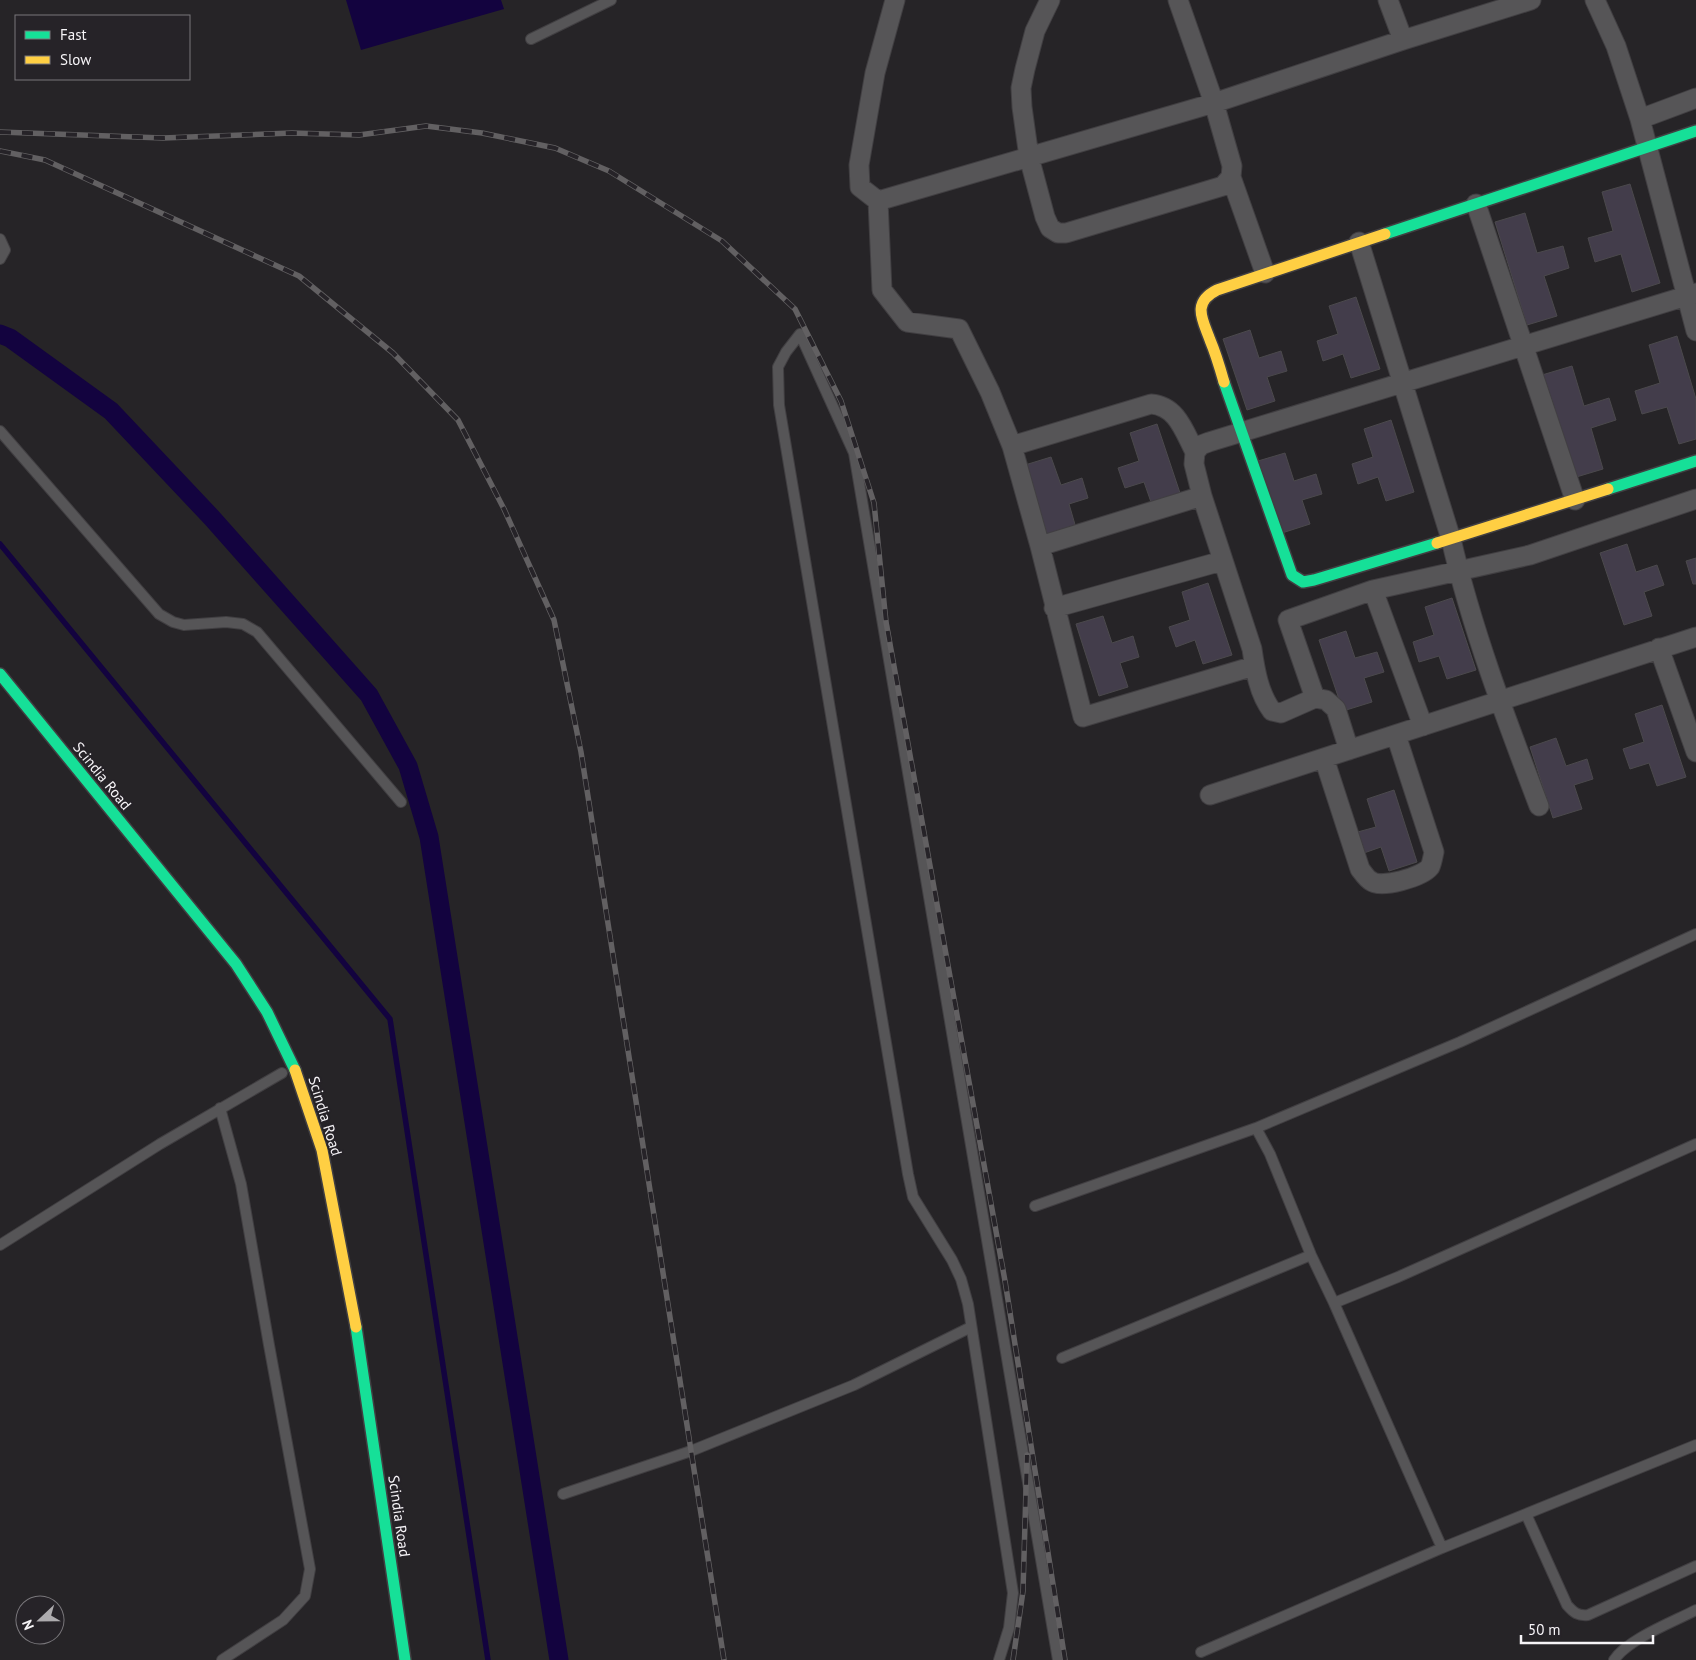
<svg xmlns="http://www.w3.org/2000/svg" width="1696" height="1660" font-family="'PT Sans',sans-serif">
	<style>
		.water { fill: #13033f }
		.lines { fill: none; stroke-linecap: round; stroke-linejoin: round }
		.stream { stroke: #13033f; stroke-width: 5.5 }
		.canal { stroke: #13033f; stroke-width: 19 }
		.building { fill: #433d4b; stroke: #4b494c }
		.lane-casing { stroke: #413f42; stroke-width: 12 }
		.street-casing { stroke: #413f42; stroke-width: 21 }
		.fast-casing { stroke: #413f42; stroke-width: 14 }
		.slow-casing { stroke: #413f42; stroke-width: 14 }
		.lane { stroke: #565557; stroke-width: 10 }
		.street { stroke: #565557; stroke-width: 19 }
		.fast { stroke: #16e098; stroke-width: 11 }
		.slow { stroke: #ffcf43; stroke-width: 11 }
		.rail-casing { stroke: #626062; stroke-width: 5.5 }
		.rail { stroke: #262328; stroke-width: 4; stroke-dasharray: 11; stroke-linecap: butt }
		.labels { text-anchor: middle; stroke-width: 4; stroke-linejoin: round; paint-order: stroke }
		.street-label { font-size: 15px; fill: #f6f4f7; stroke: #262328 }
	</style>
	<rect width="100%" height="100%" fill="#262427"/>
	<path class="water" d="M346,0H501L504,9L361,50Z"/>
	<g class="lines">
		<path class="stream" d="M0,544L390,1019L488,1660"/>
		<path class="canal" d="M0,334L10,338L111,411L212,518L369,695L408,766L429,837L559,1660"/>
	</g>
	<path class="building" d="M1630,184L1660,283L1632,292L1621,254L1595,262L1588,238L1613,231L1602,192Z
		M1525,213L1537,253L1563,246L1569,268L1544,276L1557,316L1527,325L1495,222Z
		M1356,297L1380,369L1351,378L1343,354L1323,361L1317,341L1338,334L1329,306Z
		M1250,330L1259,358L1281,351L1287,371L1267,377L1275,401L1247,410L1223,339Z
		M1677,336L1696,399V439L1679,444L1667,407L1642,414L1635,391L1660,383L1649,345Z
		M1572,366L1584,406L1609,398L1616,420L1591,428L1603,469L1573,478L1542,375Z
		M1391,420L1414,492L1386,501L1378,477L1358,484L1352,464L1373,457L1364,429Z
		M1157,424L1181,496L1152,505L1144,482L1125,488L1118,468L1139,461L1130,433Z
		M1285,453L1294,481L1316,474L1322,494L1302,500L1310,524L1282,533L1258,461Z
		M1051,457L1061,485L1082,478L1088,498L1069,504L1076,528L1048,537L1025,465Z
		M1627,544L1636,572L1657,565L1664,585L1644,592L1652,616L1624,625L1600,553Z
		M1696,558V584H1693L1686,561Z
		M1208,583L1232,655L1203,664L1195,640L1176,647L1169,627L1190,620L1182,592Z
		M1452,598L1476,670L1447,679L1439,656L1419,662L1413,642L1434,635L1425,607Z
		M1103,616L1112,643L1133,636L1139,657L1120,663L1128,687L1099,696L1076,624Z
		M1346,631L1355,658L1377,652L1384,672L1364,678L1372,702L1343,711L1319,640Z
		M1662,705L1686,777L1657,786L1649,763L1630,769L1623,749L1644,742L1635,714Z
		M1556,738L1566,766L1587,759L1593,779L1574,785L1582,809L1553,818L1530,747Z
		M1394,790L1417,862L1389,871L1381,847L1361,854L1354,833L1376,827L1367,799Z"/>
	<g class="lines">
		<defs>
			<path id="lane" d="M531,39L611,0
				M0,239L5,250L0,259
				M0,431L159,614L173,622L184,625L226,622L243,624L257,632L401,802
				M220,1108L241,1184L269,1345L310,1569L305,1596L283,1620L222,1660
				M1256,1128L1270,1154L1311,1255L1334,1303L1442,1548
				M1035,1206L1256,1128L1460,1042L1696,934
				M0,1245L160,1144L282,1073
				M1334,1303L1398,1277L1696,1144
				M1062,1358L1311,1255
				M563,1494L691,1451L854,1385L971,1327
				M1526,1514L1567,1605C1574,1613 1578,1616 1588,1615L1696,1566
				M1201,1652L1442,1548L1696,1445
				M999,1660L1009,1628L1013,1593L968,1304L961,1279L952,1260L913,1197L908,1174L779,405L778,367L786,352L800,334L854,453L1058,1660
				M1614,1660C1628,1639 1673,1622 1696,1610"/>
			<path id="street" d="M895,0L875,73L859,165L860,187L878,201L1214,103L1403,40L1531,0
				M1050,0L1035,31L1025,69L1021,88L1022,107L1029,157L1045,217L1050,228L1058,233H1066L1223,186L1231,177L1232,166L1214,103L1178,0
				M1388,0L1403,40
				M1595,0L1616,46L1640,119L1696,331
				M1640,119L1696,98
				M1231,177L1265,273
				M878,201L882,290L907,322L959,329L990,392L1012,446
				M1476,204L1575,500
				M1359,242L1451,539C1472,630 1506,719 1539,806
				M1195,452C1184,431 1177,406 1151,404L1012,446L1040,546L1083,717L1254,666
				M1040,546L1202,496
				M1373,590L1423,726
				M1054,608L1222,561
				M1659,648L1696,752
				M1315,698L1288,620L1373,590L1530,555L1696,499
				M1349,750L1336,709L1326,700L1315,698L1281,713L1272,711C1259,694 1255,670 1252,649L1202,496L1194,464L1195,452L1201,445L1209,442L1696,293
				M1324,758L1360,869C1363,873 1367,879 1371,881C1381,889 1422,877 1430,867C1432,863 1433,856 1434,852L1396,735
				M1210,795L1696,637"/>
			<path id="fast" d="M1385,234L1696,131
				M1224,382L1292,575L1303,582L1314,580L1437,543
				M1608,489L1696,461
				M0,674L236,964L267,1012L295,1070
				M356,1327L405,1660"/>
			<path id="slow" d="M1224,382C1220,368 1216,354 1210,340C1203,320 1191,303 1217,290L1385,234
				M1437,543L1608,489
				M295,1070L322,1150L356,1327"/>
		</defs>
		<use href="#lane" class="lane-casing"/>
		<use href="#street" class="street-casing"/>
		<use href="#fast" class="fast-casing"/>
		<use href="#slow" class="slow-casing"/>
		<use href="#lane" class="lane"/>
		<use href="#street" class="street"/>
		<use href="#fast" class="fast"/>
		<use href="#slow" class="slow"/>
		<defs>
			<path id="rail" d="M0,132L163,138L292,133L359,135L426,126L482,133L555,148L609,171L722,241L795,309L841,401L874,503L886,622L1005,1281L1065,1660
				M0,151L45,160L299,276L393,353L458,420L504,509L554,620L581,752L724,1660
				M1013,1660L1023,1591L1027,1455"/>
		</defs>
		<use href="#rail" class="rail-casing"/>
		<use href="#rail" class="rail"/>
	</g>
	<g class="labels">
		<g class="street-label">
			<text transform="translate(102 776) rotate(51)" y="5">Scindia Road</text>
			<text transform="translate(325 1116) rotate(73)" y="5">Scindia Road</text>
			<text transform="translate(399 1516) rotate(82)" y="5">Scindia Road</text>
		</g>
	</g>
	<rect x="15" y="15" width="175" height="65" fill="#262328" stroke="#79777b"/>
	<rect x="25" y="31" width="25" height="8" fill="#16e098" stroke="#79777b"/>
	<text x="60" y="40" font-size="15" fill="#f6f4f7">Fast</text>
	<rect x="25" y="56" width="25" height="8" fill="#ffcf43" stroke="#79777b"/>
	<text x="60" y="65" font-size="15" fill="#f6f4f7">Slow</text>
	<g transform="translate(40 1620) rotate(248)"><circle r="24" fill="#262328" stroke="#79777b"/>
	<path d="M0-4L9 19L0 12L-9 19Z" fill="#adabae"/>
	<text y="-8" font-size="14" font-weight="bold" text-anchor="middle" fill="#f6f4f7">N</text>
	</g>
	<path d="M1521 1635v8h132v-8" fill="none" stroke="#f6f4f7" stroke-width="2.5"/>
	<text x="1528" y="1635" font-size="15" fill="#f6f4f7" stroke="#262328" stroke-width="4" paint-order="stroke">50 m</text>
</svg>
